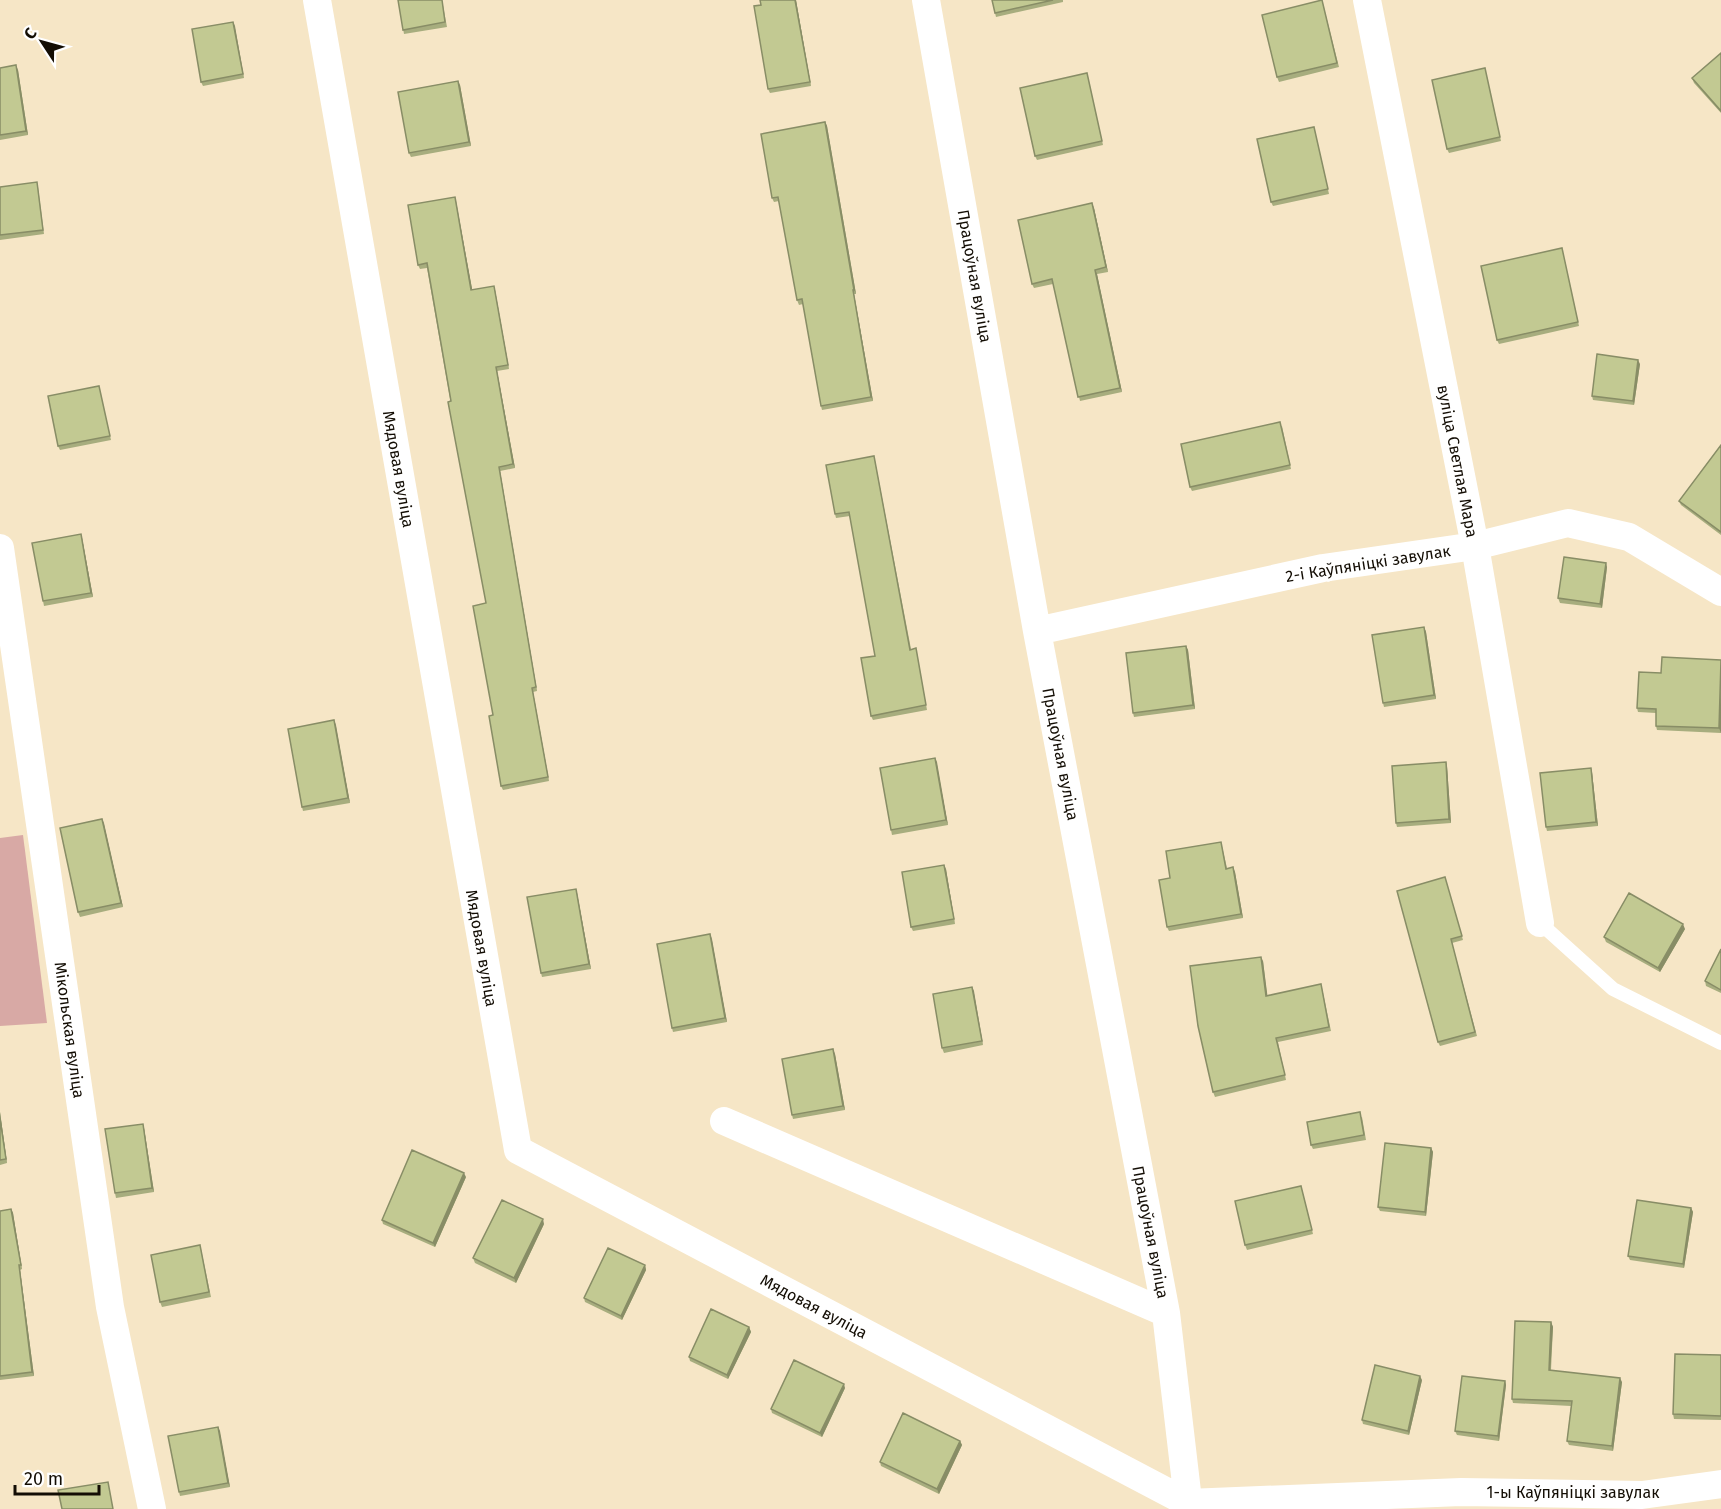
<svg xmlns="http://www.w3.org/2000/svg" width="1721" height="1509" font-family="'Fira Sans',sans-serif">
	<style>
		.green { fill: #d8a9a5 }
		.lines { fill: none; stroke-linecap: round; stroke-linejoin: round }
		.lane { stroke: #fff; stroke-width: 14 }
		.street { stroke: #fff; stroke-width: 28 }
		.wall { fill: #a7ad7e }
		.shaded-wall { fill: #888d66 }
		.building { fill: #c2c992; stroke: #888d66; stroke-width: 1.5 }
		.labels { text-anchor: middle; stroke-width: 6; stroke-linejoin: round; paint-order: stroke }
		.street-label { font-size: 16px; fill: #130d04; stroke: #fff }
	</style>
	<rect width="100%" height="100%" fill="#f6e6c6"/>
	<path class="green" d="M23,835L47,1023L0,1026V838Z"/>
	<g class="lines">
		<path class="lane" d="M1540,923L1613,989L1721,1043"/>
		<path class="street" d="M317,0L518,1150L1188,1503L1461,1492L1642,1495L1721,1484
			M926,0L1037,631L1166,1313L1189,1509
			M1367,0L1475,546L1540,923
			M0,548L110,1307L152,1509
			M1037,631L1323,568L1475,546L1568,523L1629,537L1721,592
			M724,1121L1166,1313"/>
	</g>
	<path class="wall" d="M398,0H442L447,27L404,34Z
		M760,0H796L811,86L770,93L768,89Z
		M992,0H1063V2L996,17Z
		M1322,0L1339,67L1279,82L1277,77Z
		M233,22L244,78L203,86L201,82Z
		M1721,53V113L1694,83L1692,78Z
		M0,68L18,70L28,135L0,140Z
		M1485,68L1501,141L1449,153L1447,149Z
		M1088,77L1103,145L1037,160L1035,156Z
		M460,85L471,146L411,157L409,153Z
		M825,122L827,126L856,294H854L873,401L822,410L821,406L803,304L799,305L797,300L779,201L774,202L772,198Z
		M1315,131L1329,194L1273,206L1271,202Z
		M0,187H38L44,234L0,240Z
		M455,197L472,289L495,290L509,369L497,371L515,468L500,471L537,691L533,692L549,781L503,790L501,786L493,715L486,603L427,268L420,269L418,265Z
		M1094,208L1108,272L1097,274L1122,392L1080,401L1053,284L1034,288L1032,284Z
		M1562,248L1579,326L1499,344L1497,340Z
		M1640,364L1634,405L1593,400L1592,396Z
		M99,386L111,440L60,450L58,446Z
		M1282,426L1291,469L1192,491L1190,487Z
		M1721,445V535L1681,505L1679,501Z
		M875,461L911,649L917,653L927,710L873,720L871,716L875,656L850,516L836,518L835,514Z
		M82,538L93,597L44,606L43,601Z
		M1607,567L1602,608L1560,603L1558,598Z
		M1424,627L1426,632L1436,699L1384,707L1383,703Z
		M1186,646L1188,650L1195,709L1134,717L1133,713Z
		M1721,660V733L1657,730L1656,726V713L1638,712L1637,708L1661,673Z
		M334,720L350,803L303,811L302,807Z
		M935,758L948,825L892,835L891,830Z
		M1446,762L1447,766L1451,823L1397,827L1396,823Z
		M1591,768L1592,772L1598,826L1547,831L1546,827Z
		M102,819L123,907L80,917L78,912Z
		M1221,842L1227,868L1235,872L1243,918L1169,931L1167,927L1170,878Z
		M946,869L955,924L913,931L911,927Z
		M1445,877L1463,940L1452,943L1477,1036L1440,1046L1438,1042Z
		M577,893L591,969L542,977L541,973Z
		M1685,929L1660,972L1606,942L1604,937Z
		M710,934L727,1022L673,1032L672,1028Z
		M1721,949V993L1706,986L1705,981Z
		M1263,961L1267,995L1322,988L1331,1031L1278,1042L1286,1080L1215,1097L1213,1092Z
		M972,987L983,1045L944,1053L942,1048Z
		M835,1054L845,1110L793,1119L792,1115Z
		M0,1112L7,1163L0,1165Z
		M1362,1117L1366,1140L1313,1149L1311,1145Z
		M143,1124L144,1128L154,1192L116,1198L115,1193Z
		M1431,1148L1433,1152L1426,1216L1380,1211L1378,1207Z
		M466,1177L435,1247L383,1224L382,1220Z
		M1301,1186L1313,1234L1247,1250L1245,1245Z
		M1691,1208L1693,1212L1684,1268L1630,1260L1628,1256Z
		M11,1209L13,1213L22,1269L20,1270L34,1376L0,1380V1211Z
		M544,1224L516,1283L475,1263L473,1258Z
		M201,1249L211,1297L162,1307L160,1302Z
		M645,1265L646,1270L622,1320L585,1302L584,1298Z
		M1551,1322L1553,1327L1551,1370L1622,1382L1613,1451L1569,1445L1567,1441L1571,1406L1513,1403L1512,1399Z
		M749,1327L751,1332L728,1379L690,1361L689,1357Z
		M1721,1355V1420L1674,1419L1673,1414Z
		M1422,1380L1409,1435L1363,1424L1362,1420Z
		M1505,1381L1506,1385L1499,1441L1457,1435L1455,1431Z
		M845,1388L822,1437L772,1413L771,1409Z
		M218,1427L230,1487L180,1496L179,1492Z
		M960,1441L962,1445L939,1494L881,1466L880,1462Z"/>
	<path class="shaded-wall" d="M795,0H796L811,86L810,82Z
		M233,22L235,26L244,78L243,74Z
		M16,65L18,70L28,135L26,131Z
		M458,81L460,85L471,146L469,142Z
		M825,122L827,126L856,294L854,290Z
		M455,197L456,201L473,294L471,290Z
		M1092,203L1094,208L1108,272L1106,267Z
		M1095,270L1097,274L1122,392L1120,388Z
		M494,286L495,290L509,369L508,365Z
		M853,290L854,294L873,401L871,397Z
		M1638,360L1640,364L1634,405L1633,401Z
		M496,367L497,371L515,468L513,464Z
		M874,456L875,461L911,654L910,650Z
		M499,467L500,471L537,691L536,687Z
		M81,534L82,538L93,597L91,593Z
		M1606,563L1607,567L1602,608L1600,604Z
		M1424,627L1426,632L1436,699L1434,695Z
		M1186,646L1188,650L1195,709L1193,705Z
		M1721,683V733L1719,728Z
		M532,688L533,692L549,781L548,777Z
		M334,720L336,725L350,803L348,798Z
		M935,758L937,762L948,825L946,820Z
		M1446,762L1447,766L1451,823L1449,819Z
		M1591,768L1592,772L1598,826L1596,822Z
		M102,819L104,823L123,907L121,903Z
		M944,865L946,869L955,924L954,919Z
		M1233,867L1235,872L1243,918L1241,914Z
		M576,889L577,893L591,969L589,964Z
		M1683,924L1685,929L1660,972L1658,968Z
		M710,934L712,939L727,1022L725,1018Z
		M1261,957L1263,961L1268,1000L1266,996Z
		M972,987L974,991L983,1045L982,1041Z
		M833,1049L835,1054L845,1110L843,1106Z
		M0,1112L7,1163L6,1159L0,1119Z
		M143,1124L144,1128L154,1192L152,1188Z
		M1431,1148L1433,1152L1426,1216L1425,1212Z
		M464,1173L466,1177L435,1247L433,1243Z
		M1691,1208L1693,1212L1684,1268L1683,1264Z
		M11,1209L13,1213L22,1269L21,1265Z
		M543,1219L544,1224L516,1283L514,1278Z
		M19,1265L20,1270L34,1376L32,1372Z
		M645,1265L646,1270L622,1320L621,1316Z
		M1551,1322L1553,1327L1550,1374L1549,1370Z
		M749,1327L751,1332L728,1379L727,1375Z
		M1420,1376L1422,1380L1409,1435L1408,1431Z
		M1620,1378L1622,1382L1613,1451L1612,1446Z
		M1505,1381L1506,1385L1499,1441L1498,1436Z
		M844,1384L845,1388L822,1437L820,1433Z
		M218,1427L220,1431L230,1487L228,1483Z
		M960,1441L962,1445L939,1494L937,1489Z"/>
	<path class="building" d="M398,0H442L445,22L403,30Z
		M760,0H795L810,82L768,89L754,6L761,5Z
		M992,0H1053L995,13Z
		M1322,0L1337,63L1277,77L1262,15Z
		M233,22L243,74L201,82L192,29Z
		M1721,53V111L1692,78Z
		M16,65L26,131L0,135V68Z
		M1485,68L1500,137L1447,149L1432,80Z
		M1087,73L1102,141L1035,156L1020,88Z
		M458,81L469,142L409,153L398,92Z
		M825,122L854,290H853L871,397L821,406L802,299L797,300L778,197L772,198L761,134Z
		M1314,127L1328,189L1271,202L1257,139Z
		M37,182L43,230L0,235V187Z
		M455,197L471,290L494,286L508,365L496,367L513,464L499,467L536,687L532,688L548,777L501,786L489,716L493,715L473,606L486,603L448,402L451,401L427,263L418,265L408,205Z
		M1092,203L1106,267L1095,270L1120,388L1078,397L1052,279L1032,284L1018,220Z
		M1562,248L1578,322L1497,340L1481,266Z
		M1597,354L1638,360L1633,401L1592,396Z
		M99,386L110,436L58,446L48,396Z
		M1280,422L1290,465L1190,487L1181,444Z
		M1721,445V532L1679,501Z
		M874,456L910,650L916,648L926,705L871,716L861,658L875,656L849,512L835,514L826,465Z
		M81,534L91,593L43,601L32,543Z
		M1564,557L1606,563L1600,604L1558,598Z
		M1424,627L1434,695L1383,703L1372,635Z
		M1186,646L1193,705L1133,713L1126,653Z
		M1662,657L1721,660L1719,728L1656,726V709L1637,708L1639,672L1661,673Z
		M334,720L348,798L302,807L288,729Z
		M935,758L946,820L891,830L880,768Z
		M1446,762L1449,819L1396,823L1392,766Z
		M1591,768L1596,822L1546,827L1540,773Z
		M102,819L121,903L78,912L60,828Z
		M1221,842L1226,869L1233,867L1241,914L1167,927L1159,880L1170,878L1166,851Z
		M944,865L954,919L911,927L902,872Z
		M1445,877L1462,936L1451,939L1475,1032L1438,1042L1397,891Z
		M576,889L589,964L541,973L527,897Z
		M1629,893L1683,924L1658,968L1604,937Z
		M710,934L725,1018L672,1028L657,944Z
		M1721,949V990L1705,981Z
		M1261,957L1266,996L1321,984L1329,1027L1276,1038L1285,1075L1213,1092L1198,1026L1190,966Z
		M972,987L982,1041L942,1048L933,994Z
		M833,1049L843,1106L792,1115L782,1059Z
		M1360,1112L1364,1135L1311,1145L1307,1122Z
		M0,1119L6,1159L0,1160Z
		M143,1124L152,1188L115,1193L105,1129Z
		M1385,1143L1431,1148L1425,1212L1378,1207Z
		M412,1150L464,1173L433,1243L382,1220Z
		M1301,1186L1312,1230L1245,1245L1235,1201Z
		M502,1200L543,1219L514,1278L473,1258Z
		M1637,1200L1691,1208L1683,1264L1628,1256Z
		M11,1209L21,1265H19L32,1372L0,1376V1211Z
		M200,1245L209,1292L160,1302L151,1255Z
		M608,1248L645,1265L621,1316L584,1298Z
		M711,1309L749,1327L727,1375L689,1357Z
		M1515,1321L1551,1322L1549,1370L1620,1378L1612,1446L1567,1441L1572,1401L1512,1399Z
		M1675,1354L1721,1355V1416L1673,1414Z
		M794,1360L844,1384L820,1433L771,1409Z
		M1375,1365L1420,1376L1408,1431L1362,1420Z
		M1462,1376L1505,1381L1498,1436L1455,1431Z
		M903,1413L960,1441L937,1489L880,1462Z
		M218,1427L228,1483L179,1492L168,1436Z
		M108,1482L113,1509H62L58,1490Z"/>
	<g class="labels">
		<g class="street-label">
			<text transform="translate(975 276) rotate(80)" y="6">Працоўная вуліца</text>
			<text transform="translate(1458 461) rotate(79)" y="6">вуліца Светлая Мара</text>
			<text transform="translate(399 469) rotate(80)" y="6">Мядовая вуліца</text>
			<text transform="translate(1368 563) rotate(-9)" y="6">2-і Каўпяніцкі завулак</text>
			<text transform="translate(1061 754) rotate(79)" y="6">Працоўная вуліца</text>
			<text transform="translate(482 948) rotate(80)" y="6">Мядовая вуліца</text>
			<text transform="translate(70 1030) rotate(82)" y="6">Мікольская вуліца</text>
			<text transform="translate(1151 1232) rotate(79)" y="6">Працоўная вуліца</text>
			<text transform="translate(814 1306) rotate(28)" y="6">Мядовая вуліца</text>
			<text x="1573" y="1498">1-ы Каўпяніцкі завулак</text>
		</g>
	</g>
	<g transform="translate(42 42) rotate(306)" stroke="#ffffff" stroke-width="4.5" paint-order="stroke">
	<path d="M0-4.5L10 22L0 15L-10 22Z" fill="#130d04"/>
	<text y="-9" font-size="16" font-weight="bold" text-anchor="middle" fill="#130d04">С</text>
	</g>
	<path d="M15 1485v9h84v-9" fill="none" stroke="#130d04" stroke-width="3"/>
	<text x="24" y="1485" font-size="18" fill="#130d04" stroke="#ffffff" stroke-width="4.5" paint-order="stroke">20 m</text>
</svg>
